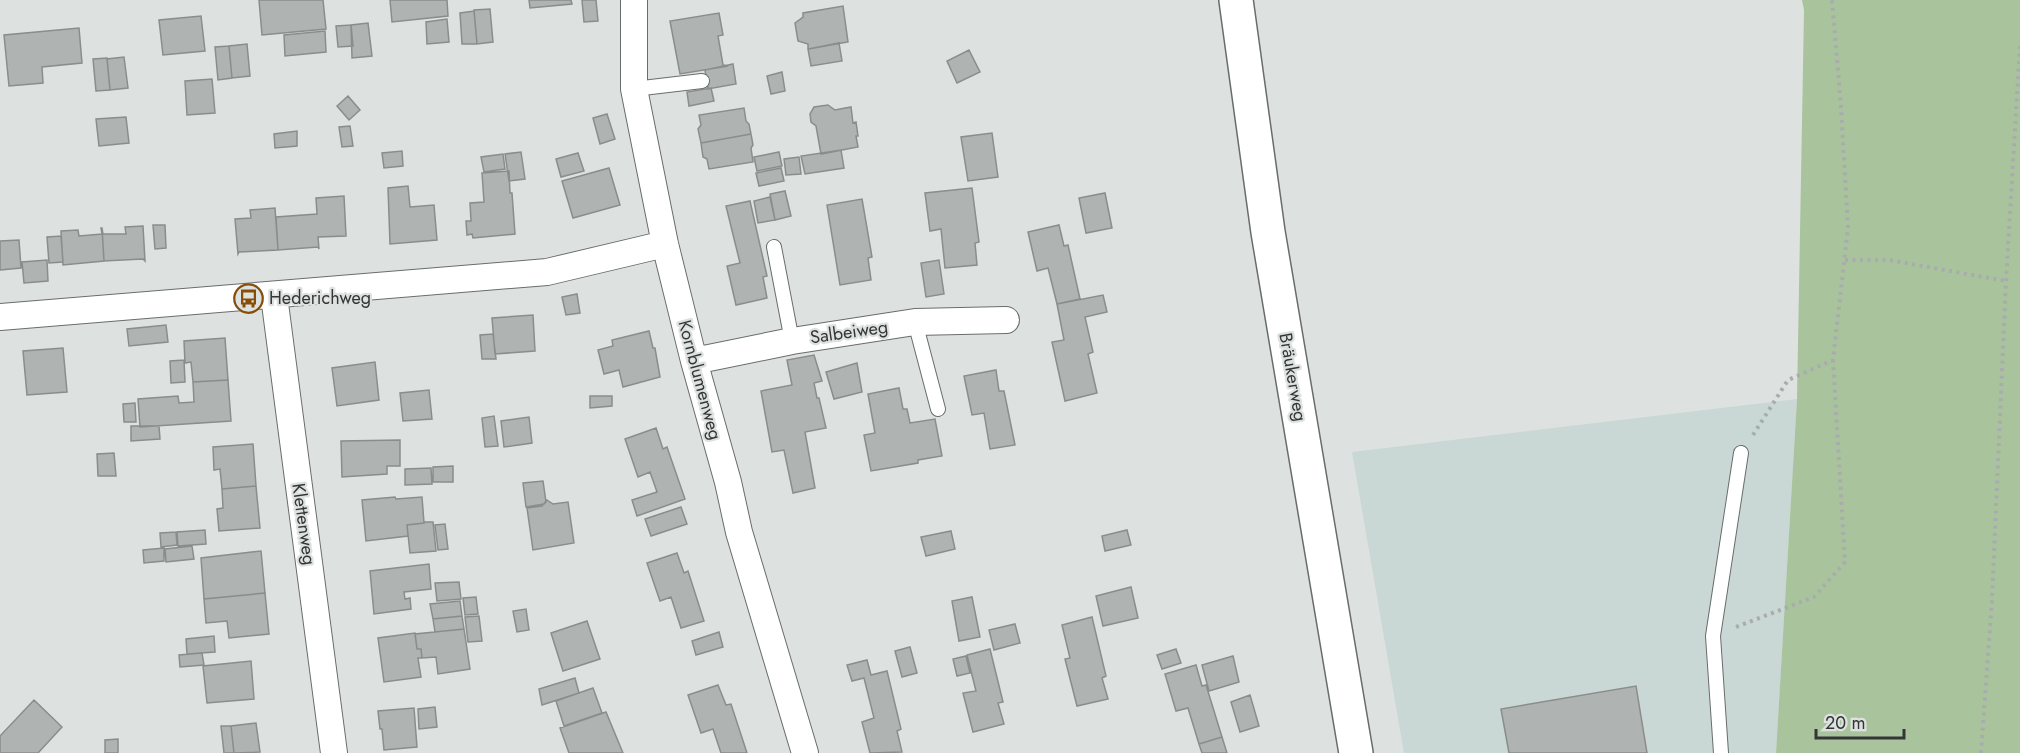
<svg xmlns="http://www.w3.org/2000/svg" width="2020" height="753" font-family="Jost,sans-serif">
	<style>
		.built { fill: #c9d7d5 }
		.green { fill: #a9c49d }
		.building { fill: #afb3b1; stroke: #8a8d8b; stroke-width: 1.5 }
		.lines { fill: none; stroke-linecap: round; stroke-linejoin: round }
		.service-casing { stroke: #686d6c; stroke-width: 16 }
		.minor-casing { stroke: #686d6c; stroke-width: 28 }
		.secondary-casing { stroke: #686d6c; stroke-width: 36 }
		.path { stroke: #a8acac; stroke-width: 4; stroke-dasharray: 3 4.5; stroke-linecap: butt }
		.service { stroke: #fff; stroke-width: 14 }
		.minor { stroke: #fff; stroke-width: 26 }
		.secondary { stroke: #fff; stroke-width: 33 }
		.labels { text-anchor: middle; stroke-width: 4.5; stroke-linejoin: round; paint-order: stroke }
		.poi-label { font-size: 18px; fill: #343636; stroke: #dde2e1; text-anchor: start }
		.street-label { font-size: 18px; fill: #343636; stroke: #dde2e1 }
	</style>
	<rect width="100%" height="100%" fill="#dde2e1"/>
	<path class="built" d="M1797,399L1776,753H1404L1352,452Z"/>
	<path class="green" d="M1802,0H2020V753H1776L1797,399L1804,10Z"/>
	<path class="building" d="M259,0H323L326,29L262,35Z
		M390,0H447L448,16L392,22Z
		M529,0H571L572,4L530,8Z
		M582,0H596L598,21L584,22Z
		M843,6L848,42L808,49V44L798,41L795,23L803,17V13Z
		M490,9L493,42L477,44L474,10Z
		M474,11L477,44H462L460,13Z
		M719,13L723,35L718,36L723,65L728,66L680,74L670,21Z
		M201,16L205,51L163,55L159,20Z
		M447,19L449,42L427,44L426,22Z
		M368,23L372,56L352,58L351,25Z
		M351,25L353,46L338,47L336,26Z
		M79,28L82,63L42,67L43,83L9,86L4,35Z
		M325,31L326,52L285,56L284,35Z
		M839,43L842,61L811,66L808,49Z
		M247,44L250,76L232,78L229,46Z
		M229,46L232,78L218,80L215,47Z
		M969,50L980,72L957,83L947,61Z
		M124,57L128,88L110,90L107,59Z
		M107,58L110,90L96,91L93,59Z
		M733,64L736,84L708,89L705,70Z
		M782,72L785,91L771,94L767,76Z
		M212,79L215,113L187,115L185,81Z
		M711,88L714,101L689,106L687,92Z
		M348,96L360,110L349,120L337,106Z
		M828,105L835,110L851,107L853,123L856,122L858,136H856L858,147L821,154L816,126L811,122L810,114L814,107Z
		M744,108L746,121L749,124L751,134L701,143L698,129L701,125L699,115Z
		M607,114L615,139L600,144L593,118Z
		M126,117L129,143L99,146L96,119Z
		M350,126L353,146L342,147L339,127Z
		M297,131V146L275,148L274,134Z
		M992,133L998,177L968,181L961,137Z
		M751,134L753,145L751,148L753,162L709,169L707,159L703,157L701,143Z
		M841,150L844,168L805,174L801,156Z
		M402,151L403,166L384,168L382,153Z
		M521,152L525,179L509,181L505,154Z
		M779,152L782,166L757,171L754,157Z
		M578,153L584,171L561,177L556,159Z
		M503,154L505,169L484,172L481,157Z
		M799,157L801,174L786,175L784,159Z
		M609,168L620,205L573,218L562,181Z
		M781,168L784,181L759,186L756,173Z
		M509,171L510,193H512L515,234L473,238L472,234L467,235L466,221H471L470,203L484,202L482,173Z
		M408,186L410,207L434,205L437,240L390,244L388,188Z
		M972,188L979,242L975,243L977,265L945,268L941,229L930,231L925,193Z
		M785,191L791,216L775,220L770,194Z
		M1105,193L1112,228L1086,233L1079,198Z
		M344,196L346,236L318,237L319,249L318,247L278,250L276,217L317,214L316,198Z
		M770,197L775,220L758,223L754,201Z
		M862,199L872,257L868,258L871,280L840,285L827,205Z
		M750,201L767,276L763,277L767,298L736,305L727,266L740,263L726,206Z
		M275,208L278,250L239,252L238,254L235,219L251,218L250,210Z
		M153,225H165L166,248L155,249Z
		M1059,225L1064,246L1068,245L1080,299L1057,304L1048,268L1037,271L1028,232Z
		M143,226L145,261L143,259L104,261L102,228L103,234H126L125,227Z
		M101,228H102L104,261L63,265L61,231L78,230L79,236L102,234Z
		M61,236L63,262L49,263L47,237Z
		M19,240L21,268L0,270V241Z
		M47,260L48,281L24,283L22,262Z
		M939,260L944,294L926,297L921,263Z
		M577,294L580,313L566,315L562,297Z
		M1103,295L1107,312L1085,317L1093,352L1088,354L1097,393L1065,401L1052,342L1064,340L1057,304Z
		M533,315L535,351L495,354L492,318Z
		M166,325L168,342L129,346L127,329Z
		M649,331L653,348H655L660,377L623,387L619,370L604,374L598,350L613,346L612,340Z
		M493,334L496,359H482L480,335Z
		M225,338L228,380L193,382L191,362L185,363L184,341Z
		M63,348L67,392L27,395L23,351Z
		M814,355L822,381L814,383L817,398H819L826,428L805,432L815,488L793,493L784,450L772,452L761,391L792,385L787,360Z
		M184,360L185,382L171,383L170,361Z
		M375,362L379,400L337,406L332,368Z
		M857,363L862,392L834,399L826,372Z
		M996,370L999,391H1004L1015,445L990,449L984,413L972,415L964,376Z
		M228,380L231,421L140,427L138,399L178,396L179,403L194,402L193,382Z
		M899,388L903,409H907L910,423L935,419L942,456L918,460V463L871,471L864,435L875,433L868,394Z
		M429,390L432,419L403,421L400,393Z
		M590,396H612V406L590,408Z
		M135,403L136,422H124L123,404Z
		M494,416L498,446L485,447L482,418Z
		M529,417L532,443L504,447L501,421Z
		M131,426H159L160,439L131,441Z
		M656,428L663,449L667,447L685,499L637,516L632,500L657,492L650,472L638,477L625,439Z
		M400,440V466H387V474L342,477L341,441Z
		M253,444L256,486L222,489L220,469L214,470L213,447Z
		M114,453L116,476H98L97,454Z
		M453,466V482H433V467Z
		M431,468L432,484L405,485V469Z
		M543,481L546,502L544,504L526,507L523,483Z
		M256,486L260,528L219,531L217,509L223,508L222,489Z
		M395,497L396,499L422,497L424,523L407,525L408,536L366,541L362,500Z
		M547,500L553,504L568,502L574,543L533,550L527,508L542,506Z
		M681,507L687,524L651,536L645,519Z
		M424,522H433L436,551L410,553L407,525L424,523Z
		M445,524L448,549L438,550L435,525Z
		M205,530L206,544L178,546L177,532Z
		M1127,530L1131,545L1105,551L1102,536Z
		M951,531L955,549L926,556L921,537Z
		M176,532L177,545L161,547L160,533Z
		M192,546L194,559L166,562L165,549Z
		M164,548V561L144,563L143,550Z
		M261,551L265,593L204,599L201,558Z
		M677,553L684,573L688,571L704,621L681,628L671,597L660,601L647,563Z
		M429,564L431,589L404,592L405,599L410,598L411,609L374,614L370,571Z
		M459,582L461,599L437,601L435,583Z
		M1131,587L1138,618L1103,626L1096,596Z
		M265,593L269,634L229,638L227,621L206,623L204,599Z
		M476,597L478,614L465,615L463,598Z
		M972,597L980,637L959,641L952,601Z
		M460,601L462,616L433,619L430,604Z
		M526,609L529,630L517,632L513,611Z
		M462,616L464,629L435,632L433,619Z
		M479,616L482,641L468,642L465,617Z
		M1092,617L1106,676L1102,678L1108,699L1077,706L1065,659L1070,658L1062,625Z
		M587,621L600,659L563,671L551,633Z
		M1015,624L1020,643L994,650L989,630Z
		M464,629L470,669L438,674L436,657L422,658L421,649H417L415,634Z
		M719,632L723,647L696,655L692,641Z
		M415,633L417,649H421L422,658H418L421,677L384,682L378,638Z
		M214,636L215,652L187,654L186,639Z
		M910,647L917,673L902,677L895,651Z
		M990,649L1003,702L998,703L1004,724L973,732L963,693L976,691L967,655Z
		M1176,649L1181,663L1162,669L1157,655Z
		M202,653L204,665L180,667L179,655Z
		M966,656L970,673L957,676L953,659Z
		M1233,656L1239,682L1209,691L1202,665Z
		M867,660L871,675L887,671L901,729L897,731L902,752L870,753L862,722L874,718L864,678L852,681L847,665Z
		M251,661L254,699L207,703L203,666Z
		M1196,665L1202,686L1206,685L1222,737L1199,744L1188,708L1176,711L1165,674Z
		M575,678L579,693L542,705L539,689Z
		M718,685L726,705L731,704L747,753H721L713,729L701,733L688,695Z
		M1636,686L1647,753H1509L1501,709Z
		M593,688L602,713L564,726L556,701Z
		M1250,695L1259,726L1240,732L1231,702Z
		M34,700L62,727L38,753H0V736Z
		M435,707L437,727L419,729L418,709Z
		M414,708L417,747L384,750L382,729H380L378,711Z
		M606,712L623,753H569L560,728Z
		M256,723L260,752L234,753L231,726Z
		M221,726H231L234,753H224Z
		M1222,737L1227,753H1202L1199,744Z
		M118,739V753H105V740Z"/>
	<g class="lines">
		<defs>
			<path id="service" d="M634,89L702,81
				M774,247L792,341
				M915,322L938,409
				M1721,753L1713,636L1741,453"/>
			<path id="minor" d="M634,0V89L665,244L694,361L728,482L739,532L805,753
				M274,296L334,753
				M0,317L547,272L665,244
				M694,361L792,341L915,322L1006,320"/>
			<path id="secondary" d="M1236,0L1268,232L1356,753"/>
		</defs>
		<use href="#service" class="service-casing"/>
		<use href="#minor" class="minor-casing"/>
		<use href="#secondary" class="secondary-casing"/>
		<path class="path" d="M1845,260H1889L2006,281
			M1753,435L1788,380L1833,360L1848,227L1841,107L1832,0
			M1736,627L1814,597L1845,562L1833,360
			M1981,753L1992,600L2006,281L2020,45"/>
		<use href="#service" class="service"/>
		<use href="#minor" class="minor"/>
		<use href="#secondary" class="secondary"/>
	</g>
	<defs>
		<symbol id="bus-ring" viewBox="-11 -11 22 22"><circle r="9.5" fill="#dde2e1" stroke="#884d07" stroke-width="1.5"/><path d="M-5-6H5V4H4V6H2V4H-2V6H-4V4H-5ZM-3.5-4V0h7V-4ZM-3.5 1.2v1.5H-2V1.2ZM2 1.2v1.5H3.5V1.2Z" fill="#884d07"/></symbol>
	</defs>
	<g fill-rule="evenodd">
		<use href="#bus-ring" x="232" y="282" width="33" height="33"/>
	</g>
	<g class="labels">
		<g class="poi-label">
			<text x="269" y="304">Hederichweg</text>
		</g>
		<g class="street-label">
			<text transform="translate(849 332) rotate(-8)" y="6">Salbeiweg</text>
			<text transform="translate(1293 377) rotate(80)" y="6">Bräukerweg</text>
			<text transform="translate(700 380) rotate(75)" y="6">Kornblumenweg</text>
			<text transform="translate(304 524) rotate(82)" y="6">Klettenweg</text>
		</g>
	</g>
	<path d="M1816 729v9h88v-9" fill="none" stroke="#343636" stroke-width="3"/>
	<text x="1825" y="729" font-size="18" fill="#343636" stroke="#dde2e1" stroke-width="4.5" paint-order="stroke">20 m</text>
</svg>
